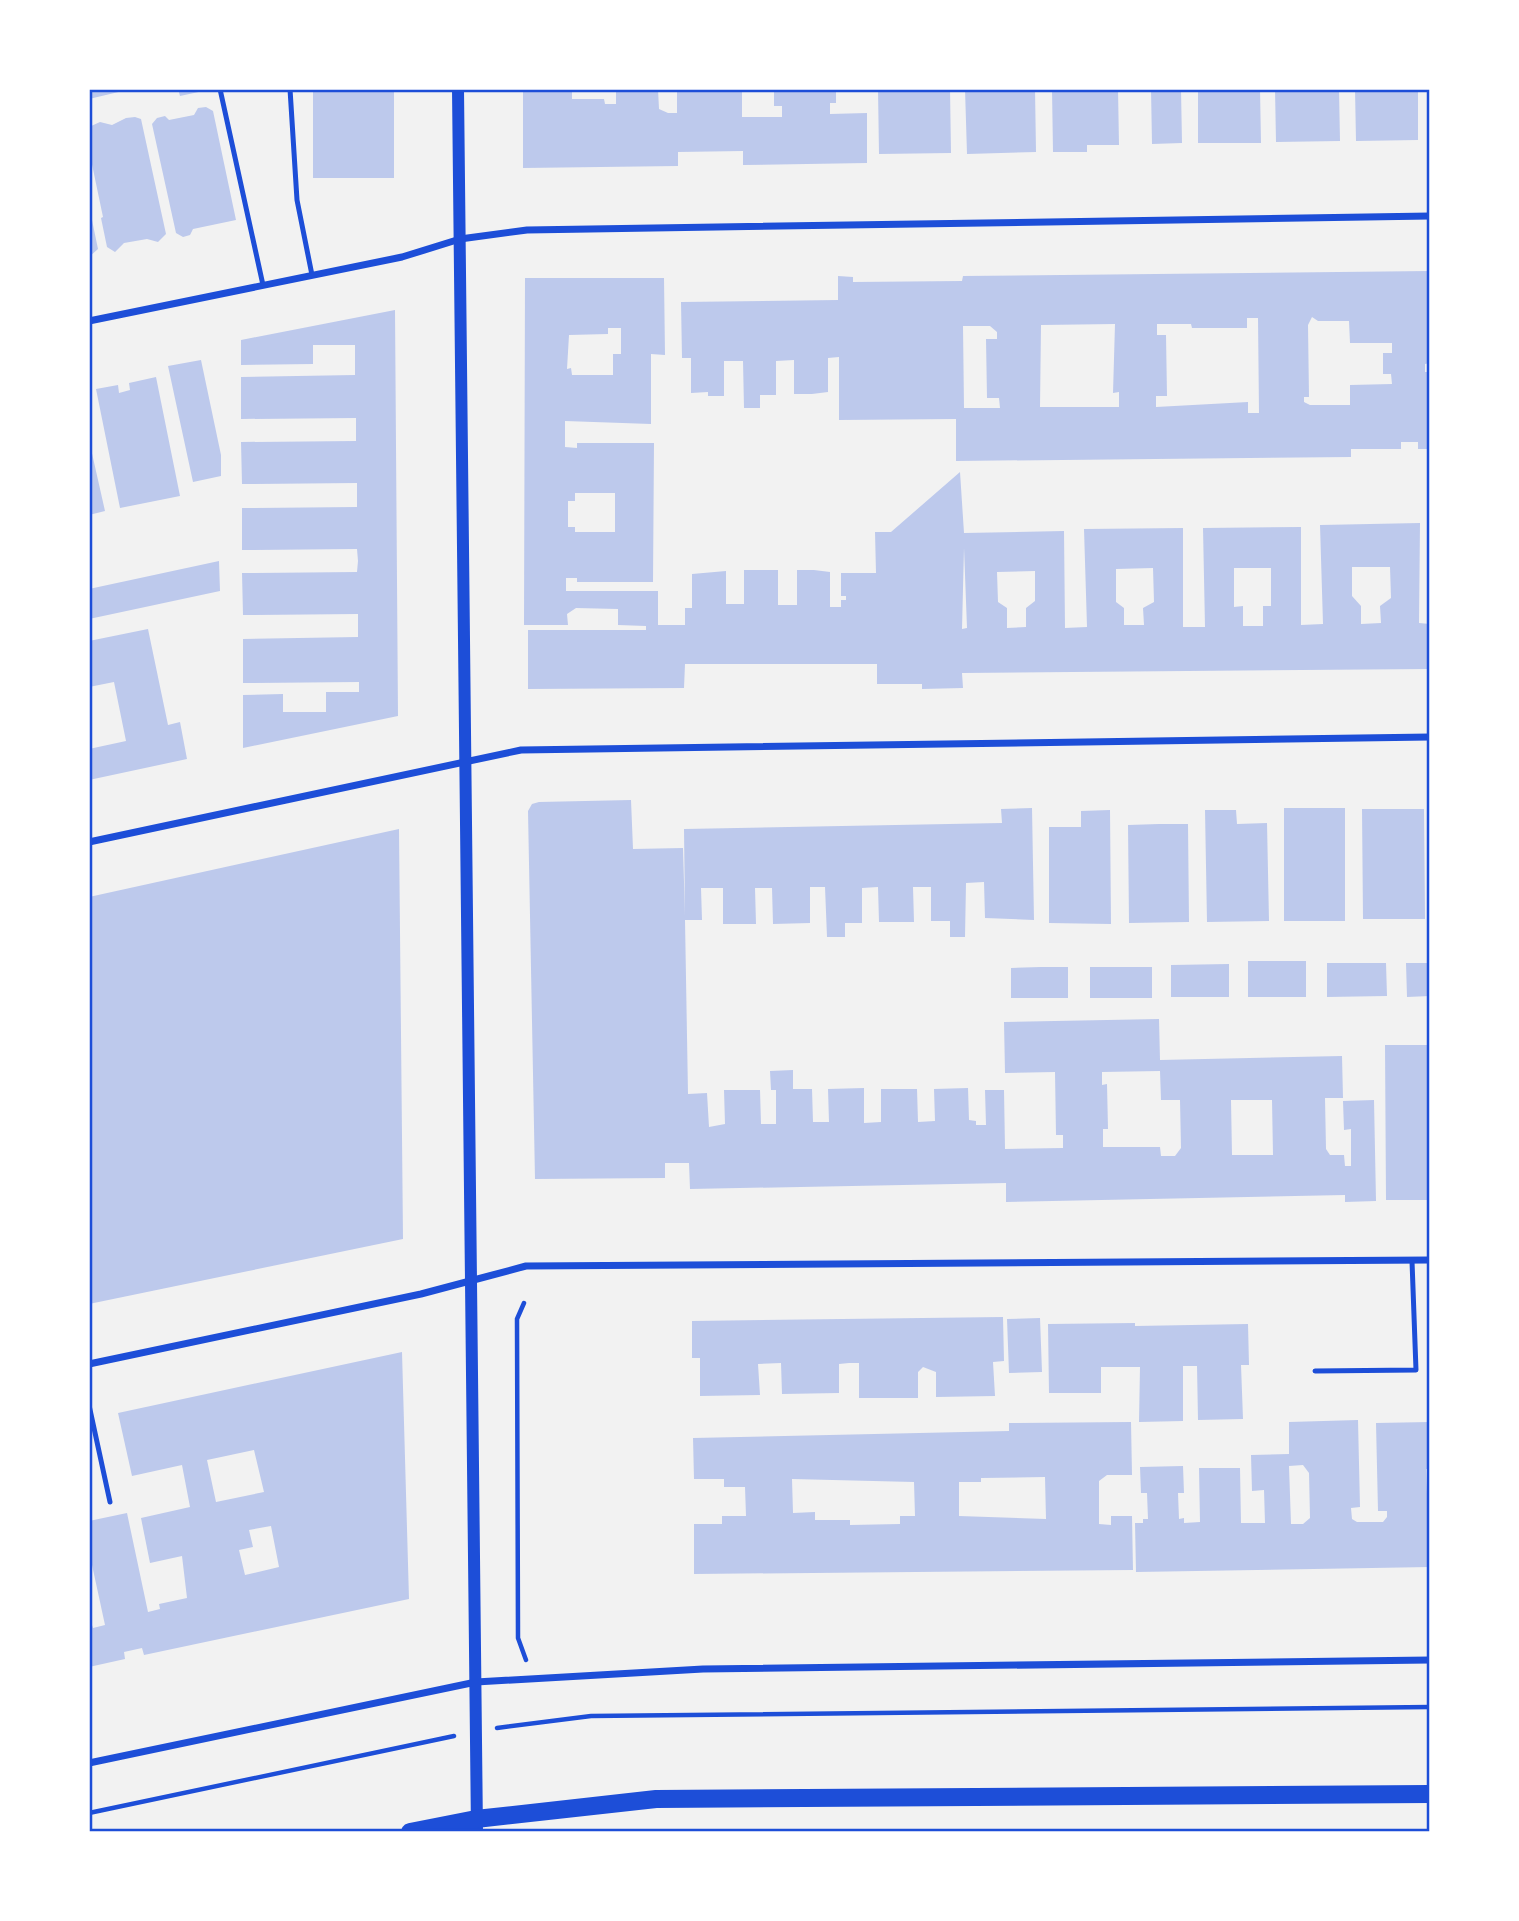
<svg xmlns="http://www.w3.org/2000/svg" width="1519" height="1921" font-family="'DejaVu Sans',sans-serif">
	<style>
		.building { fill: #bdc9ec; fill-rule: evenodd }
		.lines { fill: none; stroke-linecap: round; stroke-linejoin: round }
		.path { stroke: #1d4ed8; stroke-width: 4.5 }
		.service { stroke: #1d4ed8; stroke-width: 5 }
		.minor { stroke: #1d4ed8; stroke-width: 7 }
		.tertiary { stroke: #1d4ed8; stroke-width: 12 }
		.primary { stroke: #1d4ed8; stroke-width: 18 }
		.neatline { fill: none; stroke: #1d4ed8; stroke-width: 2.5 }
	</style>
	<rect width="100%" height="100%" fill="#f2f2f2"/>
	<path class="building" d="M89,89H127V90L89,99Z
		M178,89H208V90L180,96Z
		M313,89H394V178H313Z
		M523,89H572V99H604L605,104H616V89H658L659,109L668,113H677V89H742V117H782V106H774V89H836V103H830V114L867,113V163L743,165V151L678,152V166L523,168Z
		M878,89H950L951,153L879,154Z
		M965,89H1035L1036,152L967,154Z
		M1052,89H1118L1119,145H1087V152H1053Z
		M1151,89H1181L1182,143L1152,144Z
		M1198,89H1260L1261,143H1198Z
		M1275,89H1339L1340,141L1276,142Z
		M1355,89H1418V140L1356,141Z
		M206,107L213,111L236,220L193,229L190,235L183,237L176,233L152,124L157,118L165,116L169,120L194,115L198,108Z
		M135,117L141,119L166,234L158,242L147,239L124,243L115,252L107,247L101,218L103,217L89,150V127L100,122L112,125L126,118Z
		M92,220L98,249L89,257V221Z
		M1430,271V363L1425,364V372H1430V449H1418V442H1401V449H1351V457L956,461V419L839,420V357L828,358V392L812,394H794V360L776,361V395H760V408H744L743,361H724V396H708V392L691,393V358H682L681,302L838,300V276L853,277V282L962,281L963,276ZM1312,317L1318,321H1349L1350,343H1392V353H1383V374H1391L1392,384L1350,385V405H1310L1304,402V397H1309L1308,325ZM1247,318H1258L1259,413H1248V402L1156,407V396H1167L1166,335H1157V324H1191L1192,328H1247ZM1115,324L1113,393L1119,392V407H1040L1041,325ZM963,326H990L997,332V339H986L987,398H999L1000,408H964Z
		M525,278H664L665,355L651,354V424L565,421V447L577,448V443H654L653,582H577V578H566V591H658V625H685V608H692V574L726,571V604H744V570H778V605H797V570H814L830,572V607H841V600H846V596H841V573H876L875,532H891L960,472L964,533L1064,531L1065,628L1087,627L1084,529L1183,528V627H1205L1203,528L1301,527V625L1323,624L1320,525L1420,523L1419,623L1430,624V669L962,673L963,688L922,689V684H877V664H685L684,688L528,689V630H646V626L618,625V609L576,608L567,614L568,625H524ZM608,328H621V354H613V375H572L571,368L567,369L569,335L608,334ZM575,493H615V532H575V527H568V501H575ZM964,548L967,628L962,629ZM1352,567H1390L1391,598L1380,606L1381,623L1361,624V606L1352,596ZM1153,568L1154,602L1143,608L1144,625H1124V608L1116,602V569ZM1234,568H1271V606H1263V626H1243V606L1234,607ZM1035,571V601L1026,608V627L1007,628V608L998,602L997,572Z
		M395,310L398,716L243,748V695L283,694V712H326V692H359V682L243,683V639L358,637V614L243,615L242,573L357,572L358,561L357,549L242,550V508L357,507V483L242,484L241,442L356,441V418L241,419V377L355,375V345H313V364L241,365V340Z
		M201,360L221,455V476L193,482L168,366Z
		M156,377L180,496L120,508L96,389L118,385L119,393L130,390L129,383Z
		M89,440L105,511L89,515Z
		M219,561L220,591L89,619V589Z
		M148,629L168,725L180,722L187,759L89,780V749L126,741L114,682L89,687V641Z
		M631,800L633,849L683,848L685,916L684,829L1002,823L1001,809L1032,808L1034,920L985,918L984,882L966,883L965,937H950V921H931V887H913L914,922H879L878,887L862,888V923H845V937H827L825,887H810V923L773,924L772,888H755L756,924H723V888H701L702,920H685L688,1094L707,1093L709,1127L725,1124L724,1090H760L761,1124H776V1090H771L770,1071L793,1070V1089H812L813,1122H829L828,1089L864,1088V1123L881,1122V1089H917L918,1122L935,1121L934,1089L968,1088L969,1120L976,1121V1125H986L985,1090H1004L1005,1149L1063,1148V1135H1056L1055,1072L1005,1073L1004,1022L1159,1019L1160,1060L1342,1056L1343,1098H1325L1326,1149L1330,1155H1344L1345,1166H1351V1129L1344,1130L1343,1101L1374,1100L1376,1201L1345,1202V1195L1006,1202V1183L690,1189L689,1163H665V1178L535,1179L528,811L532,804L539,802ZM1160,1071L1161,1100H1180L1181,1148L1175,1156H1161L1160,1147H1103V1129H1108L1107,1084L1102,1085V1072ZM1231,1100H1272L1273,1155H1232Z
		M1284,808H1345V921H1284Z
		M1362,809H1424L1425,919H1363Z
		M1110,810L1111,924L1049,923V827H1081V811Z
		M1205,810H1236L1237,824L1267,823L1269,921L1207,922Z
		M1159,824H1188L1189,922L1129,923L1128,825Z
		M399,829L403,1239L89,1304V897Z
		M1248,961H1306V997H1248Z
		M1327,963H1386L1387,996L1327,997Z
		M1406,963H1430V996L1407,997Z
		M1229,964V997H1171V965Z
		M1041,967H1068V998H1011V968Z
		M1090,967H1152V998H1090Z
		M1385,1045H1430V1200H1386Z
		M1003,1317L1004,1361L993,1362L995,1396L936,1397V1372L923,1367L918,1372V1398H859V1363H849L839,1364V1393L782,1394L781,1363L758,1364L760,1395L700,1396V1358H692V1321Z
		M1040,1318L1042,1372L1009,1373L1007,1319Z
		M1135,1323V1326L1248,1324L1249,1365H1241L1243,1419L1198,1420L1197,1366H1183V1421L1139,1422L1140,1367H1101V1393H1049L1048,1324Z
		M402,1352L409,1599L144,1655L142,1648L124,1652L125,1659L89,1667V1616L93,1628L105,1625L89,1551V1521L127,1513L148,1612L160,1609L159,1604L187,1598L182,1556L150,1563L141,1518L190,1507L182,1465L132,1476L118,1413ZM254,1450L264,1492L216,1502L207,1460ZM271,1526L279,1567L245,1575L239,1550L253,1547L249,1530Z
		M1358,1420L1360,1507L1351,1508L1352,1519L1357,1522H1383L1387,1517V1511H1378L1376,1423L1430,1422V1469H1426L1430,1567L1136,1572L1135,1523H1143V1519H1148L1147,1493H1141L1140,1467L1183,1466L1184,1493H1178L1179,1519L1184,1518V1523L1200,1522L1199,1468H1240L1241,1523H1265L1264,1490L1252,1491L1251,1455L1289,1454V1422ZM1303,1465L1309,1473L1310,1518L1303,1524H1291L1289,1466Z
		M1131,1422L1132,1475H1107L1099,1481V1524L1111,1525V1516H1132L1133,1570L694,1574V1524H722V1516H746L745,1487H724V1479H694L693,1438L1009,1431V1423ZM1045,1477L1046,1519L959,1516V1482H981V1478ZM792,1479L914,1482L915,1516H900V1524L850,1525V1520H815V1512L793,1513Z"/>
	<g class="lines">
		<path class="path" d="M524,1303L517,1319L518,1638L526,1660
			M497,1728L591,1716L1430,1707
			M89,1813L454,1736"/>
		<path class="service" d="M220,89L263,285
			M290,89L297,200L312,275
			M1315,1371L1416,1370L1412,1261
			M89,1405L110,1502"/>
		<path class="minor" d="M89,321L402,257L460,239L527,230L1430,216
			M89,842L521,750L1430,737
			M89,1364L421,1294L526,1266L1430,1260
			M89,1763L476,1682L703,1669L1430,1660"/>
		<path class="tertiary" d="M458,89L477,1832"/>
		<path class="primary" d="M410,1832L476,1819L656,1799L1430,1794"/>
	</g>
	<rect width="1519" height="1921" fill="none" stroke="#ffffff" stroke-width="182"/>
	<rect x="91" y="91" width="1337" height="1739" class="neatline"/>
</svg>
